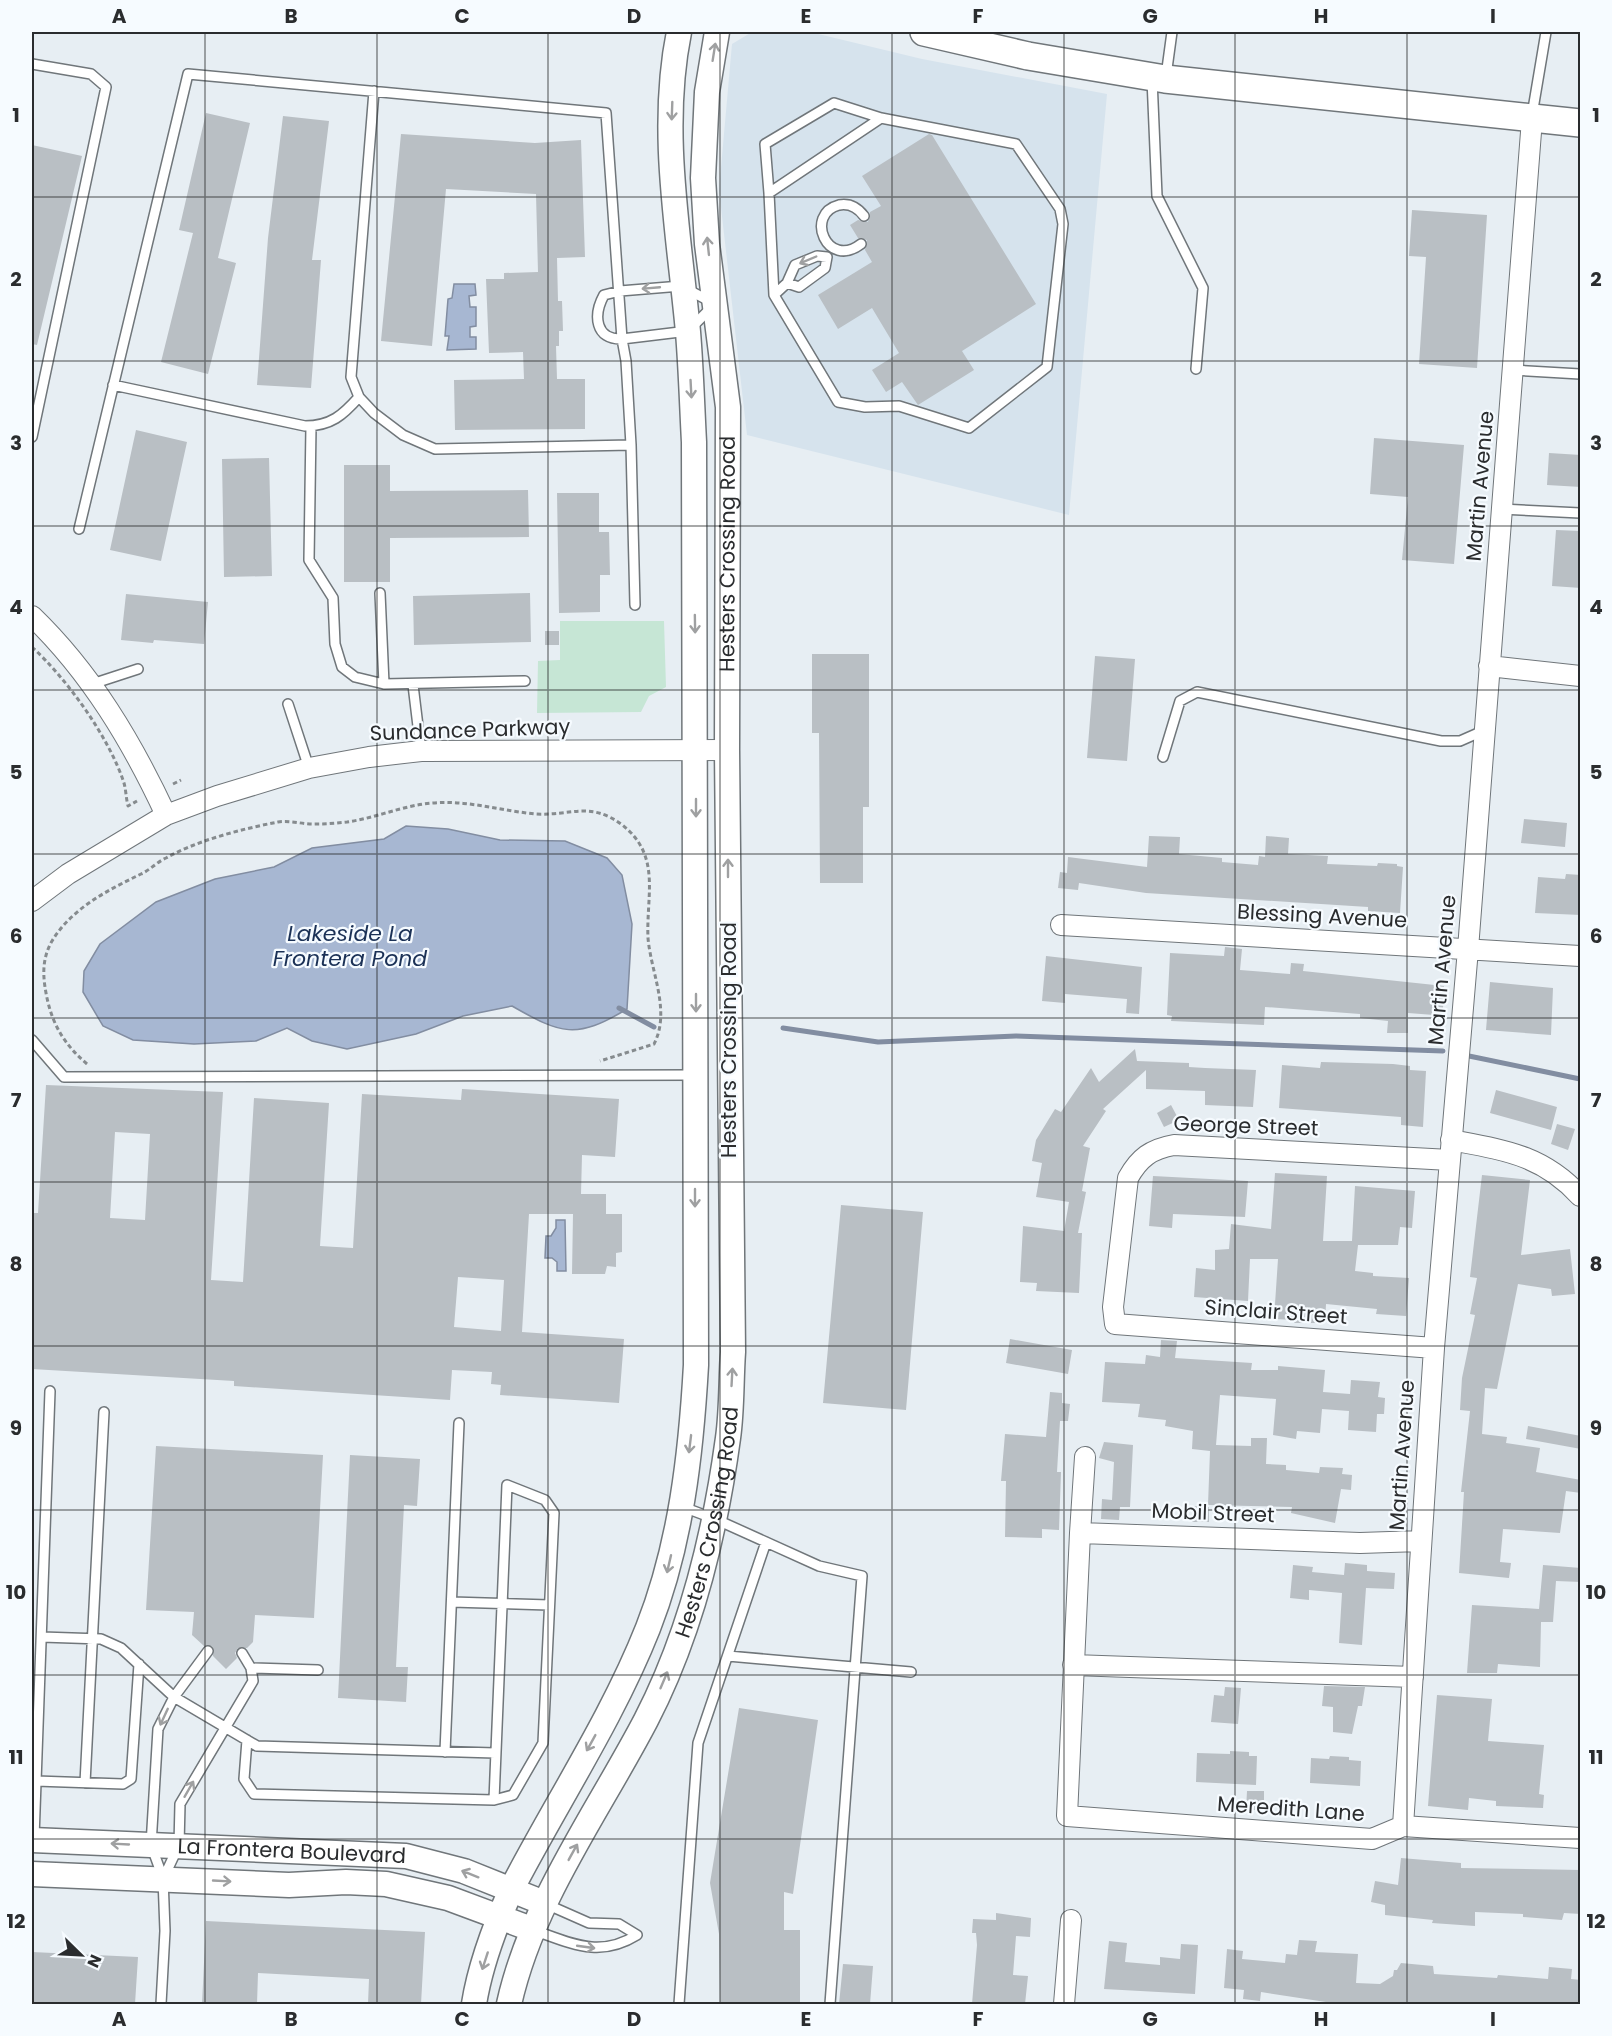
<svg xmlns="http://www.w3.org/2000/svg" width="1612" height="2036" font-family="Poppins,sans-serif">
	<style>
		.built { fill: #d6e3ed }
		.green { fill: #c6e6d5 }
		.water { fill: #a7b7d2; stroke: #828da1; stroke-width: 1.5 }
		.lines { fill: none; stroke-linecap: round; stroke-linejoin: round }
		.stream { stroke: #828da1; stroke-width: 5 }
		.building { fill: #b9bfc4; fill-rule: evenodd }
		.service-casing { stroke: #70767a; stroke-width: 12 }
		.minor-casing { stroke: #70767a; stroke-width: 22 }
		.tertiary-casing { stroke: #70767a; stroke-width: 27 }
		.secondary-casing { stroke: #70767a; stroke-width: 30 }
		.path { stroke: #868b8e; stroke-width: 3; stroke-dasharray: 4.5 3; stroke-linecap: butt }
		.service { stroke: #fff; stroke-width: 9 }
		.minor { stroke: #fff; stroke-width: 20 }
		.tertiary { stroke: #fff; stroke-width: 24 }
		.secondary { stroke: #fff; stroke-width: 27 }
		.oneway { stroke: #9fa0a1 }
		.grid { fill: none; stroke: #2a2c2e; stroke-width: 1.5; stroke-opacity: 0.55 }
		.labels { text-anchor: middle; stroke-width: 4.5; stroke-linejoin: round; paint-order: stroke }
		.street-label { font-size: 21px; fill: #2a2c2e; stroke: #f6fbff }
		.water-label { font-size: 22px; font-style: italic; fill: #1b3156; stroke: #f6fbff }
		.neatline { fill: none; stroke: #2a2c2e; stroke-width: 2 }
		.grid-label { font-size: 20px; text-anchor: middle; font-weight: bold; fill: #2a2c2e }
	</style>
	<rect width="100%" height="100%" fill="#e7eef3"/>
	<path class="built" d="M752,32H810L922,59L1107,94L1069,515L747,435L719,190L732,44Z"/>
	<path class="green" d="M560,621H664L666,687L649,696L641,712L537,713L538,661L560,660Z"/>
	<path class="water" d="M454,284H475L476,295L469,296L470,307H476V326L470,327V337H476V349L447,350L449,336H445L448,299L452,298Z
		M406,826L448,829L500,840L565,841L607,858L622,875L632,924L627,1009C576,1040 561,1034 512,1006L463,1016L416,1034L347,1049L312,1041L287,1028L256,1041L194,1044L133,1040L103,1026L83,992L84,971L100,944L156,902L215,879L274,867L312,848L384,839Z
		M556,1220H565L566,1271H557V1262L552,1258H545L546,1236H551L556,1228Z"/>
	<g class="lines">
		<path class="stream" d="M619,1008L654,1027
			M783,1028L878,1042L1016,1036L1443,1051
			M1469,1056L1580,1079"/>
	</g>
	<path class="building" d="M206,113L250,123L218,258L236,263L208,374L161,362L193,233L179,230Z
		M283,116L329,121L312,260H321L311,388L257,385L268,238Z
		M401,134L535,143L581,140L585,257L557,258L558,301H562L563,331H559V346H556L557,379H585V429L455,430L454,380L524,379L523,352L489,353L486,279H504V273L538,272L536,194L446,189L432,346L381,341Z
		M929,134L932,135L1036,304L962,351L974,370L918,405L902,382L886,392L872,370L899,353L872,308L838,329L818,295L872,262L865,250L867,240L858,238L850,225L858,220L868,222L870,212L881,206L862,176Z
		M32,145L82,156L37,345L32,344Z
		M1412,210L1487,215L1477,368L1419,364L1426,257L1409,256Z
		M136,430L187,442L161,561L110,550Z
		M1374,438L1464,445L1454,564L1402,560L1408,497L1370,494Z
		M1549,453L1581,455V487L1547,485Z
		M269,458L272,576L224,577L222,459Z
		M344,465H390V491L528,490L529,537L390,538V582H344Z
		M557,493H599V532H609L610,575H600V612L559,613Z
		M1556,530L1581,531V588L1552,586Z
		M530,593L531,642L414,645L413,596Z
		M126,594L208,602L204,644L154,640L153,643L121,640Z
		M545,631H559V645H545Z
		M812,654H869V807H863V883H820L819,733H812Z
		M1095,656L1135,659L1127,761L1087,758Z
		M1524,819L1567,823L1565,847L1521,843Z
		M1149,836L1180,837L1179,854L1222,858V862L1258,865L1259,856L1265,857L1266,836L1289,838L1288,854L1328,856L1327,864L1377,866L1378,863L1397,864V866L1403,867L1400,913L1368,911V907L1146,893L1079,883L1078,890L1058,888L1060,872L1067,873L1068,857L1147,867Z
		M1566,874L1581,875V915L1535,913L1538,877L1565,879Z
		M1225,947L1242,949L1240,970L1290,974L1291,963L1304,964L1303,971L1444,986L1443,1008H1435L1434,1015L1408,1013V1033H1387L1388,1021L1360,1018V1014L1265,1007L1264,1025L1171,1021L1172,1016L1167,1015L1170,953L1224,956Z
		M1046,956L1142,967L1139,1014L1126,1013L1127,999L1065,994V1003L1042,1001Z
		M1490,982L1553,988L1551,1035L1486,1030Z
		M1135,1049L1137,1061L1189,1063V1067L1205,1068L1256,1070L1253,1107L1205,1105V1091L1146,1089V1070L1103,1109L1106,1111L1083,1146L1090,1148L1082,1191L1086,1192L1078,1233H1082L1079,1293L1036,1291L1037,1283L1020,1282L1023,1226L1064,1231L1069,1202L1036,1197L1042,1163L1032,1161L1036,1140L1055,1109L1061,1112L1091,1068L1099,1082Z
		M1321,1062L1393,1064L1410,1066V1070L1426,1071L1423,1127L1401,1125V1117L1279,1108L1282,1065L1320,1068Z
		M46,1085L223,1092L211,1280L243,1282L254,1098L329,1103L320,1246L353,1248L362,1094L461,1100L462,1089L619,1099L615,1157L582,1155L581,1194H606V1214H622V1252L616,1253V1267L607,1266L605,1274H572L573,1214H529L522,1332L624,1339L619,1403L500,1395L501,1385L491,1384L492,1372L452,1370L450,1400L234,1386V1381L32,1369V1213H38ZM115,1132L150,1134L145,1220L110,1218ZM458,1277L504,1280L501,1331L454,1327Z
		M1496,1090L1557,1107L1551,1130L1490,1113Z
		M1171,1105L1179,1120L1164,1127L1157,1113Z
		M1557,1124L1575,1129L1568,1150L1551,1144Z
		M1275,1173L1327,1176L1323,1241H1352L1355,1186L1415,1191L1412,1228L1400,1227L1398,1245H1358L1355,1271L1373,1273V1276L1409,1278L1406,1316L1376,1314L1377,1309L1326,1304L1325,1323H1294L1295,1320L1274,1319L1278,1259H1250L1248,1301L1194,1297L1196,1268L1215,1270V1250L1229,1249L1231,1224L1271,1229Z
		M1482,1175L1530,1180L1521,1255L1570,1249L1575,1294L1552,1296L1551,1289L1518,1284L1497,1389L1485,1388L1482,1434L1507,1437L1506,1443L1540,1448L1536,1472L1581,1480V1493L1566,1491L1560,1533L1503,1529L1500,1562L1511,1563L1509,1578L1459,1573L1464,1492H1461L1470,1411L1460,1410L1462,1378L1475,1315L1470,1314L1477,1278L1470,1277Z
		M1153,1176L1248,1181L1245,1217L1173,1214L1172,1228L1149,1226Z
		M841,1205L923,1212L906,1410L823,1403Z
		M1010,1339L1072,1350L1068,1374L1006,1363Z
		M1161,1340L1177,1341L1175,1358L1252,1363L1251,1370H1278V1366L1325,1370L1323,1392L1350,1394L1351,1380L1380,1382L1378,1397L1385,1398L1384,1414H1377L1376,1432L1348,1430L1349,1411L1322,1409L1320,1433L1297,1431L1296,1439L1273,1435L1276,1399L1220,1395L1216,1445L1251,1446V1438H1267L1266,1464L1286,1465V1470L1319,1473L1320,1467L1343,1468L1342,1474L1352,1475L1351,1490L1341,1489L1335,1523L1291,1513L1292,1507L1208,1505L1210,1451L1192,1449L1193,1431L1165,1426L1166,1420L1138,1417L1140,1404L1102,1402L1105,1362L1145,1364L1146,1355L1160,1357Z
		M1050,1392L1062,1393V1403L1070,1404L1068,1421H1060L1057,1472H1061L1059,1530L1042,1529V1538L1005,1537L1006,1481H1001L1005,1434L1046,1437Z
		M1528,1426L1581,1436V1449L1526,1439Z
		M1104,1442L1133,1445L1130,1507H1120L1119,1520L1101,1519L1102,1499L1112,1500L1114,1462L1099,1458Z
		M156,1446L323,1455L314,1618L255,1615L253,1642L247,1648H238L235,1653L237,1658L226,1669L213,1656L212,1646H204L192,1635L194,1612L146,1610Z
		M350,1455L420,1459L417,1506L404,1505L396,1667H408L406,1702L338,1698Z
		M1193,1506L1209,1507V1522H1192Z
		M1345,1563L1367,1565V1571L1395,1573L1394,1589L1366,1588L1362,1645L1339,1643L1342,1593L1309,1590V1600L1290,1598L1293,1565L1313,1567L1312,1572L1344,1575Z
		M1543,1565L1581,1568V1582L1556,1581L1553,1622H1541L1540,1667L1498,1664L1497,1673H1467L1472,1605L1539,1609Z
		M1324,1686L1365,1687L1362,1706H1358L1352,1734L1333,1732V1707L1322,1706Z
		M1225,1687L1241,1688L1238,1724L1211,1722L1214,1695L1224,1696Z
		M1437,1695L1492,1699L1488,1741L1544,1745L1539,1794L1544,1795L1543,1808L1496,1806V1801L1469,1798L1468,1810L1428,1806Z
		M739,1708L818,1720L793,1894L784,1892V1930H800V2004H720L719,1934L710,1883Z
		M1230,1751L1249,1752V1756H1257L1256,1785L1196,1782L1197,1753L1230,1754Z
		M1330,1756L1349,1757V1760L1361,1761L1360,1786L1310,1783L1311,1758L1329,1759Z
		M1247,1791H1264V1810H1246Z
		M1401,1858L1461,1863V1868L1581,1870V1914L1564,1913L1562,1920L1523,1917V1914L1475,1912V1926L1432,1923L1433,1920L1385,1915V1905L1371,1902L1375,1881L1398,1885Z
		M996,1913L1031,1918L1030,1937L1016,1936L1013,1975L1028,1976L1025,2004H972L977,1945L976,1933H972L973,1919L996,1920Z
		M206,1921L425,1932L421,2004H368L369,1979L258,1973L257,2004H202Z
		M1299,1940L1317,1941L1315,1952L1358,1954L1356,1983L1380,1984L1393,1976L1394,1970H1397L1401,1963L1433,1966L1434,1974L1497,1978L1498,1975L1548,1979L1549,1967L1572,1969L1571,1979L1581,1980L1579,2004L1425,2002V2004H1339L1261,1992L1260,2001L1243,1999L1244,1990L1224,1988L1227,1949L1243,1951L1242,1959L1285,1963L1286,1954L1297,1955Z
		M1109,1941L1127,1943L1125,1962L1160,1965V1957L1180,1959L1181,1944L1198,1945L1195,1994L1104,1989Z
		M32,1952L138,1957L135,2004H32Z
		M843,1964L873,1966L870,2004H839Z"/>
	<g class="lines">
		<defs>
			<path id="service" d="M32,64L91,74L106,87L32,437
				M1166,76L1172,32
				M1152,79L1157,196L1203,288L1196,369
				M374,91L351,377L359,397L374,413L403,435L435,449L631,445L635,605
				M1532,115L1546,32
				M881,118L1016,144L1060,209L1063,224L1047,367L969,428L899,406L865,407L838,402L774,295L769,193Z
				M769,193L765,144L834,103L881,118
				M861,244C827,270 804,214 839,205C850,203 858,208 864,216
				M774,295L787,283L795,265L817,256L827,257L825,268L799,287L787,283
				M1513,370L1580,374
				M113,385L305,426C331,426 343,415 359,397
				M311,426L309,560L333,598L335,644L342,667L355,677L384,684L525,681
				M1501,509L1580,513
				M79,529L188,74L606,113L622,339L688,331L715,304L681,286L620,291L604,295C593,315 595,340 622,339L626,361L631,445
				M380,593L384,684
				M92,684L138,669
				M413,685L421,751
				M288,704L309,768
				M1163,757L1180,701L1197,692L1441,741H1460L1485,730
				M32,1040L64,1077L693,1075
				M507,1485L545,1500L554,1513L543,1743L513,1795L494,1800Z
				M683,1507L715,1519L819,1566L862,1576L830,2004
				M452,1602L549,1605
				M42,1637L101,1639L121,1648L174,1697L257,1746L495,1753
				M728,1656L911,1672
				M251,1668L318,1670
				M247,1740L244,1779L254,1794L494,1800
				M445,1752L459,1423
				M36,1781L123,1784L131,1779L139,1664
				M85,1783L104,1412
				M34,1838L50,1391
				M164,1877L179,1845L180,1804L253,1681L251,1668L242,1653
				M536,1931C573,1944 600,1958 637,1935L619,1924L589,1923L546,1904
				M161,2004L165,1931L163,1878L151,1845L158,1729L174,1697L208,1651
				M679,2004L698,1743L766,1542"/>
			<path id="minor" d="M32,616C91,673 132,742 166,815
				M1489,666L1580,676
				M32,901L68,874L166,815L217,796L309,768L369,757L421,751L727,750
				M1061,925L1580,956
				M1451,1140C1504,1150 1543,1155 1580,1196
				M1434,1348L1115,1324L1113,1307L1128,1178C1139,1158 1151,1149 1174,1145L1450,1160
				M1085,1457L1080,1533L1360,1543L1420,1541
				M1080,1533L1067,1816L1372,1839L1403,1826L1580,1838
				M1073,1665L1413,1677
				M1403,1826L1434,1348L1468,949L1532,119
				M1064,2004L1071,1920"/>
			<g id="tertiary">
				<path id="s1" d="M32,1840L406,1856L464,1871L544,1903"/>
				<path d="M32,1874L289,1885L346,1882L386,1884L448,1898L534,1930"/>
				<path d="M474,2004C480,1966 495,1926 511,1890C556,1803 612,1719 648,1628C681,1544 691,1454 696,1365L694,442C692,405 691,368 688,332C679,233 659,131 679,32"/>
				<path id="s2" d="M509,2004C532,1901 598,1812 646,1720C691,1633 715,1534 728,1438C732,1410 731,1381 733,1352L727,750L728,407L707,244L703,178L707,92L717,32"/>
			</g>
			<path id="secondary" d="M924,32L1028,56L1165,79L1580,123"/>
		</defs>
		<use href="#service" class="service-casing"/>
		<use href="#minor" class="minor-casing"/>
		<use href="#tertiary" class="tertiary-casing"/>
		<use href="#secondary" class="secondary-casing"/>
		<path class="path" d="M32,647C67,679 109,737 124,783C126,790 126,798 128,806L137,801
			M173,784L181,780
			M87,1064C65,1045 53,1026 47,998C43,979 41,960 52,941C72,908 108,890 141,874C150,870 157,862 166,858C198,840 242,829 278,822C292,820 304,825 317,824C327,824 337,823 347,822C376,818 404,805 433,803C468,800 502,811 536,814C570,816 589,801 621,824C662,855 646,895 648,938C651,973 671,1011 654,1044L600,1061"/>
		<use href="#service" class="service"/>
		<use href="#minor" class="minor"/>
		<use href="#tertiary" class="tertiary"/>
		<use href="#secondary" class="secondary"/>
	</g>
	<defs><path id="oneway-shaft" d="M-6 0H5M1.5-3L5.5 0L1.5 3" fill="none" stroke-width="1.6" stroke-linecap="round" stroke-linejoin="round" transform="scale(1.5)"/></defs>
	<g class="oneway">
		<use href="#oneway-shaft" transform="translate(714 52) rotate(-81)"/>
		<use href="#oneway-shaft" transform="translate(672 111) rotate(92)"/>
		<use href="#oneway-shaft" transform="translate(708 246) rotate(-96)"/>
		<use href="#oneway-shaft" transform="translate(808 260) rotate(157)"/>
		<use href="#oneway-shaft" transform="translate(651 288) rotate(175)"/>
		<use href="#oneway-shaft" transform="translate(691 389) rotate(87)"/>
		<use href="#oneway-shaft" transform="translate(695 624) rotate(89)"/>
		<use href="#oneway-shaft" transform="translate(696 808) rotate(90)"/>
		<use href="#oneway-shaft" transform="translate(728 868) rotate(-90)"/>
		<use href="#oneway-shaft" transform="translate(696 1003) rotate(90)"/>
		<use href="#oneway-shaft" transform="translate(695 1198) rotate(90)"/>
		<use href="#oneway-shaft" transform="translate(732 1377) rotate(-87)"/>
		<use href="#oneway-shaft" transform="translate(690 1444) rotate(97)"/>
		<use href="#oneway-shaft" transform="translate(669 1564) rotate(103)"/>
		<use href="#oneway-shaft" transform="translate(664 1680) rotate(-67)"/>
		<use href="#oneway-shaft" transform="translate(164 1717) rotate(115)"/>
		<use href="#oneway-shaft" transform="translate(591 1743) rotate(119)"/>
		<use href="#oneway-shaft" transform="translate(189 1789) rotate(-60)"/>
		<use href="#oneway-shaft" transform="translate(120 1844) rotate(-177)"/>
		<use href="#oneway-shaft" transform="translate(573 1852) rotate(-61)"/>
		<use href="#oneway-shaft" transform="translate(470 1874) rotate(-158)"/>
		<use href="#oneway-shaft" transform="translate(222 1881) rotate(3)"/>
		<use href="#oneway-shaft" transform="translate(586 1947) rotate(8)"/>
		<use href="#oneway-shaft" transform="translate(485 1961) rotate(108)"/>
	</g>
	<path class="grid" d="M205,32V2004M377,32V2004M548,32V2004M720,32V2004M892,32V2004M1064,32V2004M1235,32V2004M1407,32V2004M32,197H1580M32,361H1580M32,526H1580M32,690H1580M32,854H1580M32,1018H1580M32,1182H1580M32,1346H1580M32,1510H1580M32,1675H1580M32,1839H1580"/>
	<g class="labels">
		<g class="street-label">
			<text transform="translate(1480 486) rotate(-85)" y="7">Martin Avenue</text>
			<text dy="7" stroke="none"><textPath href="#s2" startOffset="1496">Hesters Crossing Road</textPath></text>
			<text transform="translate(470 730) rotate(-2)" y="7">Sundance Parkway</text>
			<text transform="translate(1322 916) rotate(3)" y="7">Blessing Avenue</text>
			<text transform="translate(1442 970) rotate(-85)" y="7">Martin Avenue</text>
			<text transform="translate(729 1040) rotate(-90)" y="7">Hesters Crossing Road</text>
			<text transform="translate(1246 1126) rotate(2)" y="7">George Street</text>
			<text transform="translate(1276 1312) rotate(4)" y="7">Sinclair Street</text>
			<text transform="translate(1402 1455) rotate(-86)" y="7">Martin Avenue</text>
			<text transform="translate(1213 1513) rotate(2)" y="7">Mobil Street</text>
			<text dy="7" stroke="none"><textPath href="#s2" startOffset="525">Hesters Crossing Road</textPath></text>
			<text transform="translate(1291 1809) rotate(4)" y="7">Meredith Lane</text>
			<text dy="7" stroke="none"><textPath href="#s1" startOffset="260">La Frontera Boulevard</textPath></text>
		</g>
		<g class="water-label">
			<text x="350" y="941">Lakeside La<tspan x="350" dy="25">Frontera Pond</tspan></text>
		</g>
	</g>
	<rect width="1612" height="2036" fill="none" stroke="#f6fbff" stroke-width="66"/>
	<g transform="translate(81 1955) rotate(114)" stroke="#f6fbff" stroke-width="4.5" paint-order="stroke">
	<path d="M0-4.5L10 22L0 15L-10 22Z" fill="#2a2c2e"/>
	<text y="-9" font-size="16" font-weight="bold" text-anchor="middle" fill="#2a2c2e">N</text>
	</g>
	<rect x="33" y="33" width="1546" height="1970" class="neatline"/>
	<g class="grid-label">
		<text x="119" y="23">A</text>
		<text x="291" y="23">B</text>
		<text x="462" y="23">C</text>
		<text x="634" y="23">D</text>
		<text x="806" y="23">E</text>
		<text x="978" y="23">F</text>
		<text x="1150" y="23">G</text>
		<text x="1321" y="23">H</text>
		<text x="1493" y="23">I</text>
		<text x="16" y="122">1</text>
		<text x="1596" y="122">1</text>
		<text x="16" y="286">2</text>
		<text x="1596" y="286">2</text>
		<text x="16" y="450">3</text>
		<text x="1596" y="450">3</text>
		<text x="16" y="614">4</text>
		<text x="1596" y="614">4</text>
		<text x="16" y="779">5</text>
		<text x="1596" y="779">5</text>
		<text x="16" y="943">6</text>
		<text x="1596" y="943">6</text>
		<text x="16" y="1107">7</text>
		<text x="1596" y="1107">7</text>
		<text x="16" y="1271">8</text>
		<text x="1596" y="1271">8</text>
		<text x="16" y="1435">9</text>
		<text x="1596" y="1435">9</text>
		<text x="16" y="1599">10</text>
		<text x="1596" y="1599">10</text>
		<text x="16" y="1764">11</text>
		<text x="1596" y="1764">11</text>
		<text x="16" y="1928">12</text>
		<text x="1596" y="1928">12</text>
		<text x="119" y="2026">A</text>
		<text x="291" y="2026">B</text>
		<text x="462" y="2026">C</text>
		<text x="634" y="2026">D</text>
		<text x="806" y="2026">E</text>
		<text x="978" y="2026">F</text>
		<text x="1150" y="2026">G</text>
		<text x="1321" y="2026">H</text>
		<text x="1493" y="2026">I</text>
	</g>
</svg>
